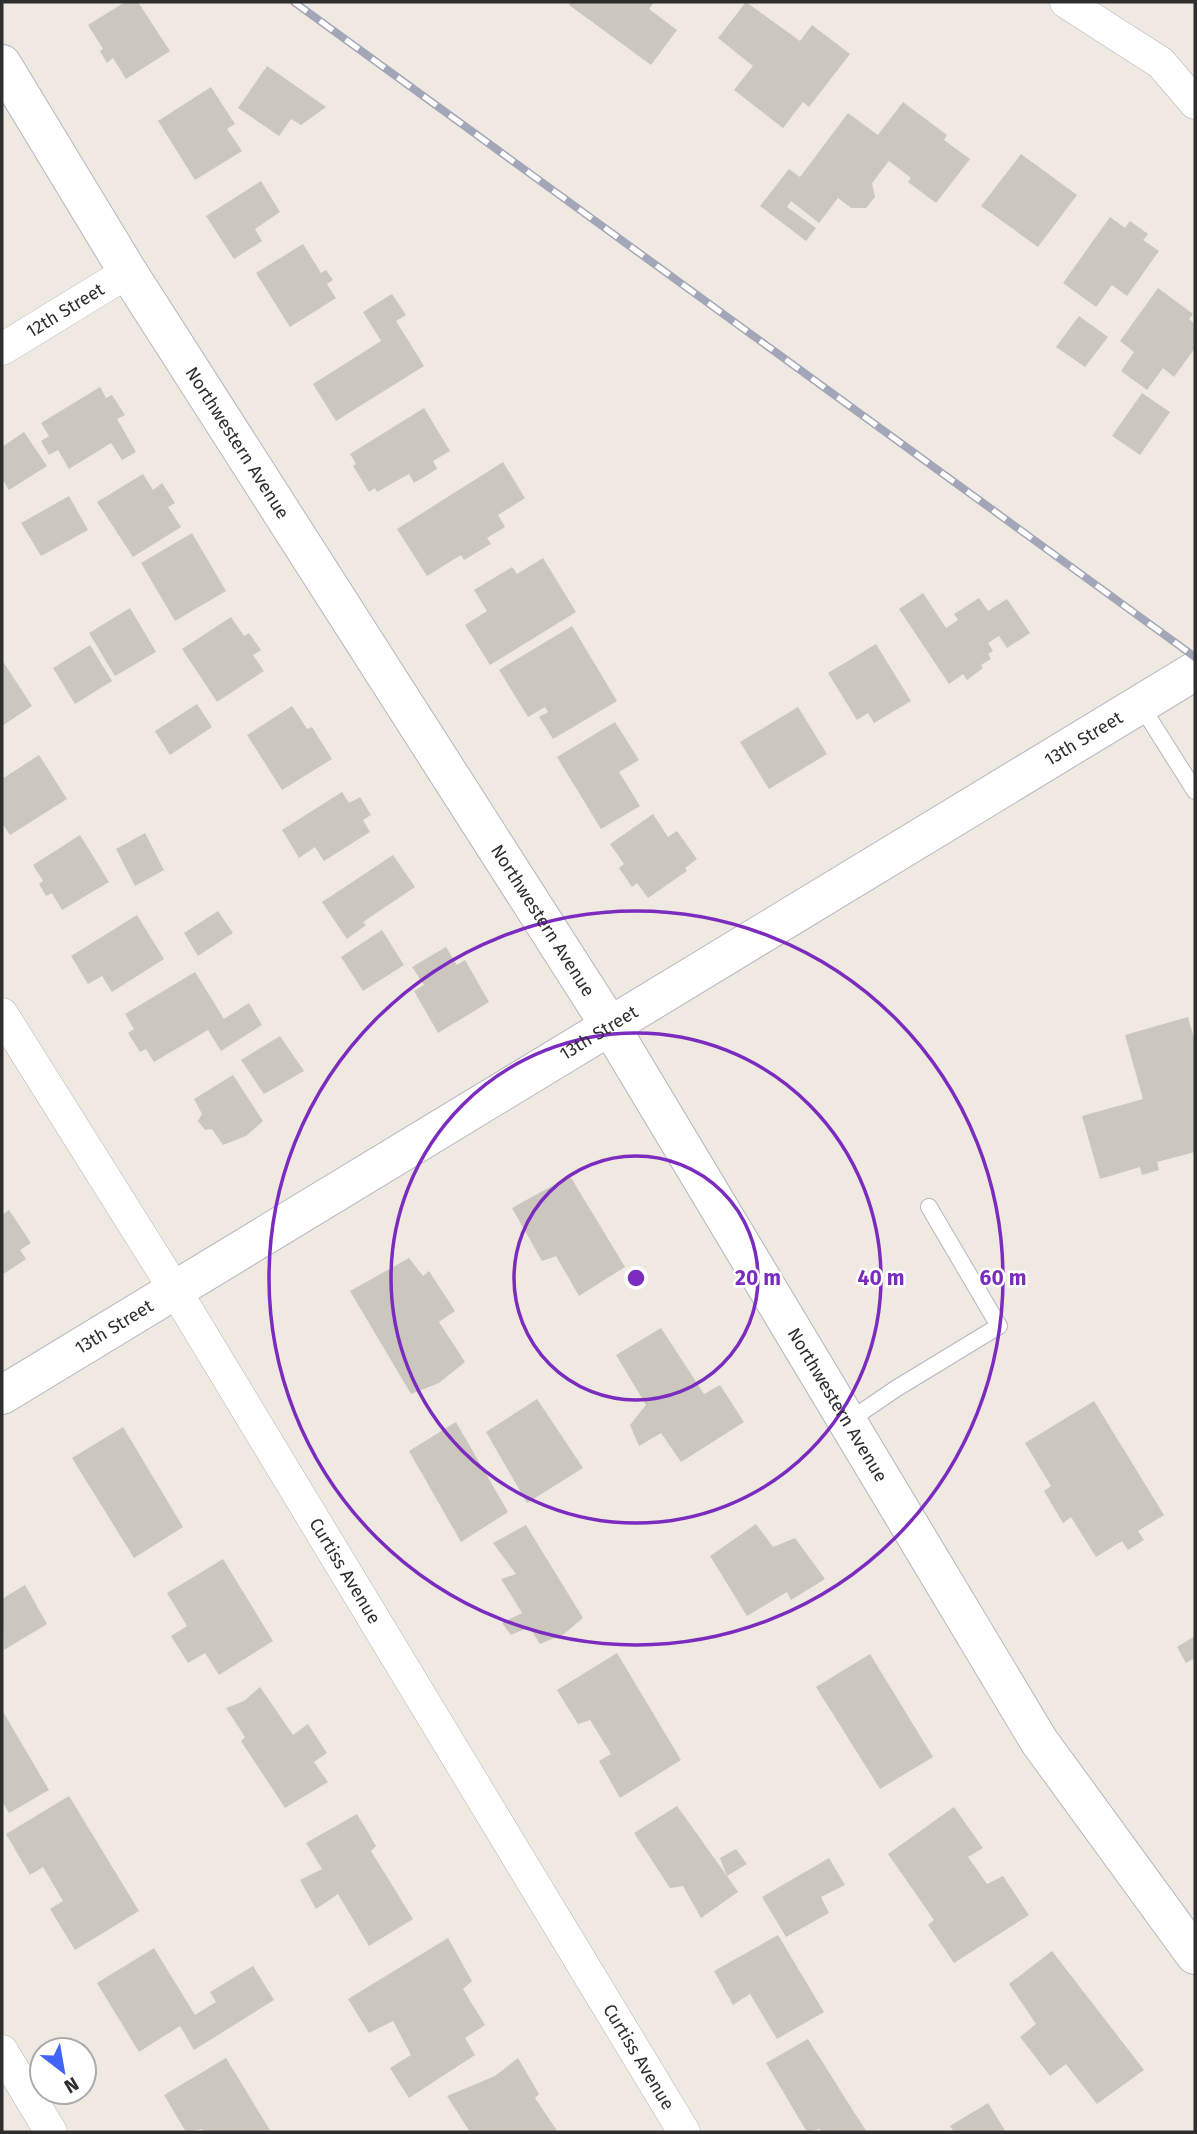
<svg xmlns="http://www.w3.org/2000/svg" width="1197" height="2134" font-family="'Fira Sans',sans-serif">
	<style>
		.building { fill: #cbc7bf }
		.lines { fill: none; stroke-linecap: round; stroke-linejoin: round }
		.service-casing { stroke: #b4b7c1; stroke-width: 18 }
		.minor-casing { stroke: #b4b7c1; stroke-width: 33 }
		.tertiary-casing { stroke: #b4b7c1; stroke-width: 40 }
		.secondary-casing { stroke: #b4b7c1; stroke-width: 40 }
		.service { stroke: #fff; stroke-width: 16 }
		.minor { stroke: #fff; stroke-width: 32 }
		.tertiary { stroke: #fff; stroke-width: 38 }
		.secondary { stroke: #fff; stroke-width: 38 }
		.rail-casing { stroke: #a3a6b8; stroke-width: 8 }
		.rail { stroke: #fff; stroke-width: 5; stroke-dasharray: 16; stroke-linecap: butt }
		.ring { fill: none; stroke: #7b2cbf; stroke-width: 3.5 }
		.labels { text-anchor: middle; stroke-width: 5; stroke-linejoin: round; paint-order: stroke }
		.street-label { font-size: 18px; fill: #2e2e2e; stroke: #fff }
		.centre { fill: #7b2cbf; stroke: #fff; stroke-width: 3.5 }
		.ring-label { font-size: 21px; text-anchor: middle; font-weight: bold; fill: #7b2cbf; stroke: #fff; stroke-width: 5; stroke-linejoin: round; paint-order: stroke }
	</style>
	<rect width="100%" height="100%" fill="#efe9e1"/>
	<path class="building" d="M125,2H138L170,51L126,79L113,58L107,63L100,51L103,49L88,25Z
		M571,2H654L649,9L677,30L651,65L569,5Z
		M746,2L800,41L812,25L850,54L809,107L803,102L783,128L734,90L753,66L718,38Z
		M267,66L326,107L301,125L291,119L279,136L238,108Z
		M211,87L235,124L227,129L242,151L195,180L158,121Z
		M903,102L947,135L944,140L970,159L936,203L908,182L911,178L889,161L872,183L875,197L866,208H851L838,198L819,223L791,201L787,207L816,228L806,241L760,206L789,169L800,177L848,113L878,135Z
		M1021,154L1077,195L1038,247L981,206Z
		M261,181L280,212L255,229L262,241L234,259L206,216Z
		M1110,217L1125,228L1130,221L1148,234L1143,240L1159,251L1127,296L1112,285L1096,307L1063,283Z
		M303,244L321,273L326,270L333,280L327,284L336,298L290,327L256,273Z
		M1158,288L1193,314L1189,319L1195,324V348L1174,377L1163,368L1147,390L1121,371L1134,352L1120,341Z
		M392,294L406,315L396,321L424,366L336,421L313,384L381,341L363,312Z
		M1079,316L1108,337L1085,367L1056,347Z
		M100,387L106,398L112,395L125,415L117,419L136,452L122,460L111,443L69,469L58,450L49,455L41,441L49,436L41,423Z
		M1142,393L1170,412L1140,455L1112,436Z
		M424,408L450,451L433,461L437,469L414,483L409,474L377,492L375,488L369,492L353,466L356,464L350,454Z
		M24,432L47,466L9,490L2,479V447Z
		M503,462L525,498L498,515L505,527L487,538L491,544L464,560L461,555L427,576L397,529Z
		M143,474L153,490L162,483L175,503L168,507L181,527L133,557L97,502Z
		M69,496L88,530L41,556L21,523Z
		M192,533L226,591L175,621L141,563Z
		M543,558L576,612L490,665L465,625L487,611L474,590L512,567L517,574Z
		M923,593L946,628L958,620L954,614L979,598L988,611L1007,599L1030,633L1007,648L999,636L988,643L993,651L988,654L991,659L981,665L983,668L967,680L963,674L949,684L899,609Z
		M130,608L156,652L115,676L89,633Z
		M231,617L244,636L249,633L261,650L253,655L264,671L217,702L182,649Z
		M572,626L617,701L553,739L539,717L548,712L545,707L528,717L499,670Z
		M876,644L911,701L874,723L868,713L857,720L828,673Z
		M90,645L112,681L75,704L53,668Z
		M2,660L32,706L2,726Z
		M197,704L212,727L170,755L155,731Z
		M292,706L307,729L312,727L332,759L282,790L247,735Z
		M798,707L827,754L769,789L740,742Z
		M615,722L639,760L619,772L640,806L601,829L557,757Z
		M39,755L67,799L10,835L2,823V779Z
		M342,792L349,803L360,797L371,815L363,820L370,832L324,861L315,847L299,858L282,830Z
		M653,814L668,837L677,831L697,859L685,868L687,871L648,898L637,883L632,887L619,868L624,864L610,844Z
		M145,833L164,870L135,886L116,849Z
		M80,835L109,882L62,910L52,893L46,896L39,884L43,881L33,865Z
		M393,855L415,887L363,922L366,925L347,939L322,902Z
		M218,911L233,933L198,956L184,933Z
		M137,915L164,959L112,992L102,976L88,984L71,956Z
		M382,930L404,965L363,991L341,957Z
		M446,947L457,965L465,960L489,1002L438,1033L414,991L424,985L412,967Z
		M195,972L224,1019L249,1003L262,1025L221,1051L208,1030L154,1062L146,1049L140,1052L128,1033L134,1029L125,1014Z
		M1188,1017L1195,1042V1152L1157,1162L1159,1170L1142,1175L1140,1167L1100,1179L1082,1116L1143,1099L1125,1035Z
		M280,1036L304,1071L264,1094L241,1060Z
		M233,1075L263,1121L246,1136L223,1145L212,1129L205,1130L198,1121L202,1114L194,1099Z
		M570,1176L625,1267L579,1296L556,1256L542,1261L512,1208Z
		M9,1210L31,1243L20,1250L26,1259L2,1275V1215Z
		M409,1258L423,1276L429,1271L455,1311L439,1322L465,1362L439,1383L411,1394L350,1291Z
		M661,1328L704,1394L720,1385L744,1422L681,1462L661,1433L639,1446L630,1425L646,1405L616,1355Z
		M537,1399L583,1468L527,1503L486,1432Z
		M1094,1401L1164,1515L1138,1531L1144,1540L1128,1550L1122,1541L1096,1557L1071,1517L1063,1523L1044,1491L1051,1486L1025,1443Z
		M456,1422L508,1512L461,1542L409,1451Z
		M123,1427L183,1527L134,1558L72,1458Z
		M756,1524L773,1547L795,1538L825,1579L791,1600L787,1592L747,1616L710,1556Z
		M526,1525L583,1618L564,1634L540,1644L529,1627L511,1635L502,1623L522,1613L501,1579L516,1574L493,1543Z
		M223,1559L273,1641L219,1675L205,1653L188,1663L171,1636L187,1626L167,1593Z
		M25,1585L47,1624L4,1650L2,1599Z
		M1195,1636V1663L1193,1659L1186,1663L1177,1647Z
		M617,1653L681,1760L620,1798L599,1761L611,1754L590,1720L578,1724L557,1690Z
		M870,1654L933,1757L880,1789L816,1687Z
		M260,1687L293,1735L308,1724L327,1753L314,1762L328,1782L285,1808L241,1741L245,1737L226,1708L244,1701Z
		M2,1710L49,1790L9,1813L2,1801Z
		M69,1796L139,1911L75,1950L50,1909L63,1901L43,1867L30,1875L6,1834Z
		M677,1806L727,1876L720,1858L736,1849L747,1864L727,1876L738,1892L701,1918L683,1886L670,1888L634,1833Z
		M954,1807L983,1848L968,1857L987,1884L1003,1876L1029,1915L954,1963L928,1925L934,1920L888,1854Z
		M357,1814L376,1846L371,1851L413,1919L369,1946L338,1894L316,1909L300,1880L322,1869L306,1843Z
		M829,1858L845,1885L821,1897L829,1913L786,1937L762,1897Z
		M778,1935L824,2012L777,2039L750,1994L733,2005L714,1971Z
		M448,1938L472,1981L463,1989L485,2025L465,2038L475,2055L409,2098L390,2068L411,2055L393,2021L369,2033L348,1999Z
		M154,1948L195,2015L216,2002L210,1992L253,1966L274,2000L194,2050L180,2026L139,2052L97,1983Z
		M1052,1951L1144,2070L1097,2104L1066,2064L1050,2076L1020,2037L1036,2024L1009,1984Z
		M808,2039L852,2109L867,2132H822L820,2129L807,2132L766,2063Z
		M226,2058L271,2132H204L202,2129L186,2132L164,2095Z
		M518,2058L539,2094L535,2098L558,2132H470L447,2096L495,2076Z
		M988,2103L1006,2132H954L950,2126Z"/>
	<g class="lines">
		<defs>
			<path id="service" d="M1140,704L1195,791
				M847,1422L897,1388L999,1326L929,1207"/>
			<g id="minor">
				<path d="M1066,2L1161,63L1195,103"/>
				<path id="s1" d="M2,349L128,272"/>
				<path id="s2" d="M2,1014L175,1290L684,2132"/>
				<path d="M2,2051L51,2132"/>
			</g>
			<g id="tertiary">
				<path id="s3" d="M2,64L128,272L610,1026L1039,1741L1195,1955"/>
			</g>
			<g id="secondary">
				<path id="s4" d="M2,1395L1195,671"/>
			</g>
		</defs>
		<use href="#service" class="service-casing"/>
		<use href="#minor" class="minor-casing"/>
		<use href="#tertiary" class="tertiary-casing"/>
		<use href="#secondary" class="secondary-casing"/>
		<use href="#service" class="service"/>
		<use href="#minor" class="minor"/>
		<use href="#tertiary" class="tertiary"/>
		<use href="#secondary" class="secondary"/>
		<defs>
			<path id="rail" d="M294,2L1195,657"/>
		</defs>
		<use href="#rail" class="rail-casing"/>
		<use href="#rail" class="rail"/>
	</g>
	<g class="ring">
		<circle cx="636" cy="1278" r="122"/>
		<circle cx="636" cy="1278" r="245"/>
		<circle cx="636" cy="1278" r="367"/>
	</g>
	<g class="labels">
		<g class="street-label">
			<text dy="6" stroke="none"><textPath href="#s1" startOffset="74">12th Street</textPath></text>
			<text dy="6" stroke="none"><textPath href="#s3" startOffset="446">Northwestern Avenue</textPath></text>
			<text dy="6" stroke="none"><textPath href="#s4" startOffset="1265">13th Street</textPath></text>
			<text dy="6" stroke="none"><textPath href="#s3" startOffset="1013">Northwestern Avenue</textPath></text>
			<text dy="6" stroke="none"><textPath href="#s4" startOffset="698">13th Street</textPath></text>
			<text dy="6" stroke="none"><textPath href="#s4" startOffset="131">13th Street</textPath></text>
			<text dy="6" stroke="none"><textPath href="#s3" startOffset="1580">Northwestern Avenue</textPath></text>
			<text dy="6" stroke="none"><textPath href="#s2" startOffset="654">Curtiss Avenue</textPath></text>
			<text dy="6" stroke="none"><textPath href="#s2" startOffset="1222">Curtiss Avenue</textPath></text>
		</g>
	</g>
	<circle cx="636" cy="1278" r="10" class="centre"/>
	<g class="ring-label">
		<text x="758" y="1285">20 m</text>
		<text x="881" y="1285">40 m</text>
		<text x="1003" y="1285">60 m</text>
	</g>
	<rect width="1197" height="2134" fill="none" stroke="#2e2e2e" stroke-width="7"/>
	<g transform="translate(63 2071) rotate(149)"><circle r="33" fill="#ffffff" stroke="#ababab" stroke-width="2"/>
	<path d="M0-5L12 26L0 18L-12 26Z" fill="#4264fb"/>
	<text y="-10" font-size="19" font-weight="bold" text-anchor="middle" fill="#2e2e2e">N</text>
	</g>
</svg>
